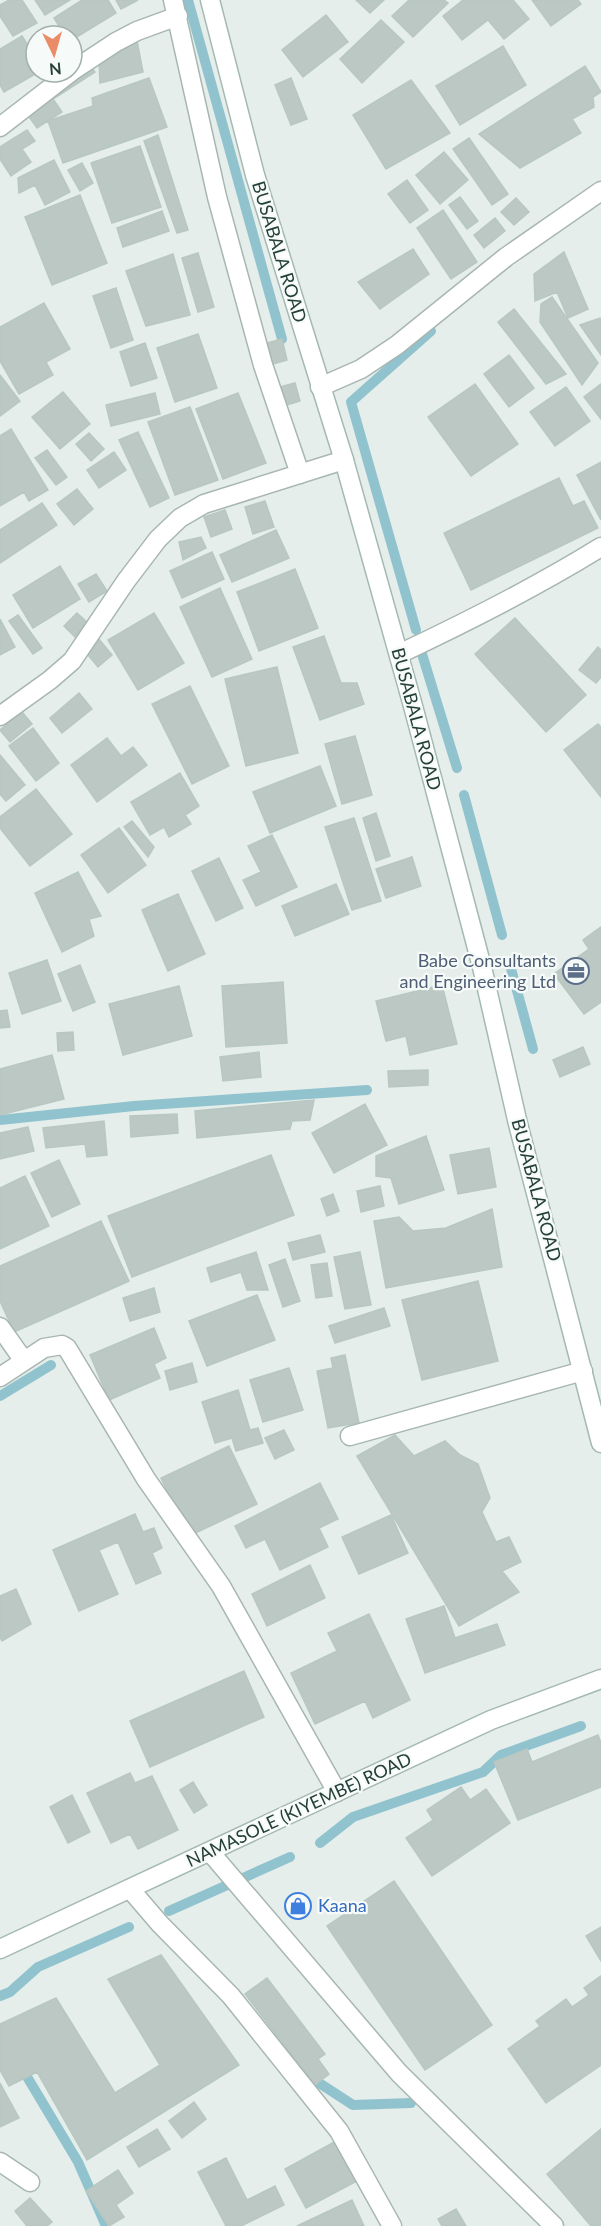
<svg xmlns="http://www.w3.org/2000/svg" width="601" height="2226" font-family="Lato,sans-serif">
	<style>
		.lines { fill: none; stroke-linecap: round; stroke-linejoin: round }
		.stream { stroke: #91c3cf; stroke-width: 10 }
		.building { fill: #bbc8c3; stroke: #b8c7c1; stroke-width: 1.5 }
		.lane-casing { stroke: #a8b6b1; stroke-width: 21 }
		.street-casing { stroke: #a8b6b1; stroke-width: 21 }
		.secondary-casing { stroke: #a4b9b2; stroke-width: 21 }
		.lane { stroke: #fff; stroke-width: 18 }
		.street { stroke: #fff; stroke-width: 18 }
		.secondary { stroke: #fff; stroke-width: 18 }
		.labels { text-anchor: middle; stroke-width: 4.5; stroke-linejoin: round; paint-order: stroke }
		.street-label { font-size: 18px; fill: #253f39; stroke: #f6faf8 }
		.service-label { font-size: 18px; fill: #4e5e75; stroke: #f6faf8; text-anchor: end }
		.shop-label { font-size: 18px; fill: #366cbe; stroke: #f6faf8; text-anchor: start }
	</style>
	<rect width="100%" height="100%" fill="#e5eeea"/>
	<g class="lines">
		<path class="stream" d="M188,0L282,339
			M416,630L351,402L431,331
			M422,654L457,768
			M464,795L502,935
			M510,965L533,1049
			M0,1120L134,1106L367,1090
			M0,1396L51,1365
			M320,1843L353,1817L483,1772L501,1755L581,1726
			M169,1911L290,1857
			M0,1996L10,1992L38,1967L129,1927
			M20,2065L78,2162L106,2226
			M309,2072L316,2081L353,2105L411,2103"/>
	</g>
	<path class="building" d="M9,0H22L37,23L13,36L0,16V5Z
		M35,0H70L45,15Z
		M82,0H108L116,13L72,40V36H65L54,18Z
		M116,0H138L121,9Z
		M356,0H384L370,13Z
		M409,0H444L448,3L413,37L392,16Z
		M463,0H513L529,19L504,39L488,20L462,40L443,16Z
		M532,0H578L581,4L551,26Z
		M326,15L348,42L303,77L282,50Z
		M381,20L404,42L362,83L340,59Z
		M22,36L36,58V72H39L4,92L0,85V49Z
		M137,41L143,72L100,83L99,61Z
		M503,46L526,85L460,125L436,86Z
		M585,66L601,92L593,97L594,107L572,119L581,133L520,168L479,134Z
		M91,67L95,72L53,99L62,112L37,128L25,111Z
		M149,78L167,127L63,163L48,121L93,106L92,98Z
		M291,78L307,119L291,125L275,85Z
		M411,80L450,133L386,169L353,115Z
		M27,130L35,141L22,149L31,162L11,176L0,159V147Z
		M158,135L188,230L177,233L144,141Z
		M469,138L508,194L492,205L453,149Z
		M140,146L161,207L112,223L91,163Z
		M444,152L468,180L440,204L416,175Z
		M54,160L70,192L45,205L35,185L19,193L18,178Z
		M82,163L93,183L80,191L68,170Z
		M407,180L428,210L410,223L388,194Z
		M80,195L107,263L52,285L25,217Z
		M460,197L478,221L467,229L449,205Z
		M516,198L529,212L514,225L501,212Z
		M443,210L477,262L451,279L417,228Z
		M162,211L169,231L123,247L117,228Z
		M495,218L505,231L484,248L474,235Z
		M413,249L429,274L380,309L358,282Z
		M564,252L588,309L568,318L557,292L535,301L534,274Z
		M198,253L214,307L198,312L182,258Z
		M173,254L190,315L146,326L126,271Z
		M116,288L133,340L111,348L93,296Z
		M552,297L598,363L582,385L540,322L541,304Z
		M44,303L70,349L46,362L53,375L19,394L0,361V327Z
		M514,309L566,374L546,384L498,322Z
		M600,318L601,319V355L580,325Z
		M198,334L217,388L175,402L157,348Z
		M282,339L287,360L273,364L267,343Z
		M145,343L157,378L131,386L120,352Z
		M509,355L534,388L509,407L484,374Z
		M0,375L20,401L0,416Z
		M295,383L300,401L280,407L276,388Z
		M475,384L518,444L471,476L428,417Z
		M601,384V419L584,397Z
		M566,387L590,421L555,446L530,412Z
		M63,392L90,424L60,449L32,417Z
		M155,393L160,414L111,426L106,405Z
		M238,393L266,463L223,479L196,409Z
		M190,407L218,480L175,495L148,422Z
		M11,429L48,490L29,501L24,492L0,506V436Z
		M138,432L169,498L150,507L119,440Z
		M89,433L104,449L91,461L76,444Z
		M47,450L67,477L56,485L35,458Z
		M114,452L126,470L99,488L87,470Z
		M601,462V520L577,475Z
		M559,478L573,506L584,501L598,528L471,590L444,533Z
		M77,489L93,509L74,525L57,504Z
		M265,501L274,527L253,534L245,507Z
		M42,503L57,525L0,563V530Z
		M225,510L232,529L211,537L204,517Z
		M276,530L289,558L232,582L220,555Z
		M201,537L206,548L183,560L179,542Z
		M212,552L224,579L182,598L170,571Z
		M60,566L80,599L33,628L13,595Z
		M295,569L318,628L259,651L237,592Z
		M96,574L107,591L89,602L78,584Z
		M220,588L252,659L212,677L180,607Z
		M77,613L89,624L76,638L64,626Z
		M154,613L184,663L138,690L108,640Z
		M18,615L42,648L33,654L9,621Z
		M515,618L586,695L546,732L475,654Z
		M0,619L15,647L0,655Z
		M324,636L341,683H357L364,704L320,720L293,647Z
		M98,638L112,655L98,667L83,649Z
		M598,647L601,650V677L596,683L579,670Z
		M277,667L298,753L246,766L225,679Z
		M190,686L229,766L192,784L152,704Z
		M79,693L92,709L62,733L50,718Z
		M22,712L32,724L10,742L0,730Z
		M598,724L601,727V797L564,750Z
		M33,728L59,763L36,781L9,746Z
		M355,736L372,795L342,804L325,744Z
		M107,738L121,756L133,747L147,765L97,802L71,765Z
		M0,755L25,785L6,801L0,794Z
		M320,766L336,806L270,833L253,792Z
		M180,773L199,806L185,815L191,824L169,837L164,827L150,835L131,802Z
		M36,789L72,834L30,866L0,828V817Z
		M376,813L390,856L376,861L363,818Z
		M354,818L381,901L352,910L325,827Z
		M132,821L154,847L148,857L124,827Z
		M119,828L146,865L108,893L81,855Z
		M272,835L297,887L256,906L243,880L261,872L248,846Z
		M412,857L421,886L386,898L376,869Z
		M219,858L243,908L216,921L192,871Z
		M78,872L101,916L89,919L94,936L62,952L35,893Z
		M336,884L349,914L295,936L282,906Z
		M178,894L205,954L168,971L142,910Z
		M601,927V1002L584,1014L554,974L589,949L583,940Z
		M47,960L61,1001L22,1014L9,973Z
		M80,965L95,1002L73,1011L58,974Z
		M283,982L287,1043L226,1047L222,986Z
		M442,985L457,1044L410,1055L406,1036L386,1041L376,1001Z
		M179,986L192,1036L123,1055L109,1004Z
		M7,1010L10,1027L0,1028V1011Z
		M73,1032L74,1050L58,1051L57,1033Z
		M583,1047L590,1064L560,1077L553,1060Z
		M259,1052L261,1077L223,1081L220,1057Z
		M52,1055L64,1099L0,1115V1069Z
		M428,1070V1085L389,1087L388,1071Z
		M314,1100L310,1120L292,1121L290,1129L197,1138L195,1111Z
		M365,1104L387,1145L334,1173L312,1133Z
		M177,1114L178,1133L131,1137L130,1116Z
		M104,1121L107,1155L87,1157L85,1144L46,1148L43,1128Z
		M28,1127L34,1151L0,1159V1133Z
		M426,1136L444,1190L399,1204L391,1178L376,1176V1156Z
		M489,1148L496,1187L458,1194L450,1155Z
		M271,1155L294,1215L132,1277L108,1216Z
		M59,1160L80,1204L52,1217L31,1173Z
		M25,1176L49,1226L0,1249V1188Z
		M380,1186L384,1206L361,1212L357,1191Z
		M333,1194L339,1211L327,1216L321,1199Z
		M492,1209L502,1267L386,1288L374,1221L399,1217L413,1231L446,1228Z
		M101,1221L129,1281L14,1332L0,1301V1266Z
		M320,1235L325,1252L293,1260L288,1243Z
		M256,1252L268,1290H247L241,1272L211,1282L207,1268Z
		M360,1252L371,1305L345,1309L334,1257Z
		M285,1259L300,1301L283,1307L269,1265Z
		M327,1263L332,1296L316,1298L311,1265Z
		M478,1281L498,1361L422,1380L402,1300Z
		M154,1288L160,1312L130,1321L123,1298Z
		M257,1295L275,1340L207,1366L189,1321Z
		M384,1308L390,1326L335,1343L329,1326Z
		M154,1328L166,1358L154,1364L160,1378L109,1400L90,1355Z
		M345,1355L359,1423L328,1428L317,1371L333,1368L331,1358Z
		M192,1363L197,1382L170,1390L165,1371Z
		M289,1368L303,1410L263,1422L250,1380Z
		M238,1390L250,1430L258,1428L263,1443L236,1451L232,1438L215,1443L202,1402Z
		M284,1430L294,1450L275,1459L265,1438Z
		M395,1435L414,1456L445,1441L460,1455L478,1464L490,1498L482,1512L496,1542L509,1537L521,1562L502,1571L519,1592L459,1626L357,1456Z
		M229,1446L257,1504L189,1536L161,1478Z
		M320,1483L338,1519L319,1528L328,1547L280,1570L265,1539L246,1548L235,1526Z
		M135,1514L143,1532L154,1528L162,1548L152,1553L161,1573L136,1584L118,1542L99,1550L118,1594L79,1611L53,1550Z
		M391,1515L408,1553L359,1574L342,1537Z
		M310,1565L325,1598L267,1626L252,1594Z
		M16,1589L31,1624L2,1641L0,1637V1596Z
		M444,1606L455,1638L497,1624L505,1645L425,1673L406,1619Z
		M369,1614L410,1700L373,1718L365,1701L315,1724L291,1673L337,1651L328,1633Z
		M244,1671L264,1717L150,1767L130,1721Z
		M598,1735L601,1743V1787L518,1820L494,1762L527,1749L532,1762Z
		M130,1773L135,1783L152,1776L178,1830L138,1849L130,1834L111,1843L87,1793Z
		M193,1782L207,1805L194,1813L180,1790Z
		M461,1787L470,1800L486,1789L510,1823L432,1876L406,1838L433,1820L427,1810Z
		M72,1795L90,1832L68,1843L50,1807Z
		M394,1881L492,2025L425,2070L327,1926Z
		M601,1927V1961L586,1936Z
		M161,1955L239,2065L87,2160L37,2072L9,2086L0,2070V2024L56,1998L115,2093L160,2065L108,1979Z
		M601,1976V2065L546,2103L508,2049L540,2026L536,2021L566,1999L572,2007L589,1995L584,1988Z
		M267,1978L325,2054L318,2059L329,2074L315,2085L245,1994Z
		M0,2083L19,2118L0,2127Z
		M194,2102L206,2119L182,2138L169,2121Z
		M157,2129L170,2149L139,2167L127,2147Z
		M601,2129V2226H591L547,2174Z
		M336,2141L357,2181L306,2208L285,2169Z
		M226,2158L247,2200L275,2186L284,2205L241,2226H226L198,2172Z
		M118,2170L133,2193L116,2205L124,2217L109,2226L86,2191Z
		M30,2198L52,2222L47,2226H27L15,2211Z
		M352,2200L364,2226H297Z
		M456,2209L466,2226H442L438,2219Z"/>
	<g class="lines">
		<defs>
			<path id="lane" d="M210,1852L399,2073L554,2226
				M0,2162L30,2182"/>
			<path id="street" d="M173,0L217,197L263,365L300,474
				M72,71L116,42L137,31L178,16
				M0,127L71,72
				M320,387L361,369L397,345L506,257L601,191
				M399,654C469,621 535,588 601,547
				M0,716L50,680L72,661L126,581L158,539L180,518L204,504L344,460
				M0,1327L24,1361
				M0,1377L44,1348L62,1345L67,1348L146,1479L221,1586L337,1792
				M350,1436L583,1371
				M130,1889L160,1924L231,1996L339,2131L392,2226"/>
			<path id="secondary" d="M210,0L255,175L344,460L413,706L482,967L518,1124L601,1443
				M0,1949L491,1720L601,1679"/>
		</defs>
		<use href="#lane" class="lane-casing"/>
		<use href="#street" class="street-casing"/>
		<use href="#secondary" class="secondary-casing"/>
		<use href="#lane" class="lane"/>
		<use href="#street" class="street"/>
		<use href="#secondary" class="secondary"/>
	</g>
	<defs>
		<symbol id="office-ring" viewBox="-11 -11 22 22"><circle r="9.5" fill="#f6faf8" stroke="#5c6f8a" stroke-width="1.5"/><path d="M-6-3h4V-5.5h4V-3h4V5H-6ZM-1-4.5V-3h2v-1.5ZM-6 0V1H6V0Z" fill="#5c6f8a"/></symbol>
		<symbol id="shop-ring" viewBox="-11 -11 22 22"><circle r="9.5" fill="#f6faf8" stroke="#3f7fe0" stroke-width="1.5"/><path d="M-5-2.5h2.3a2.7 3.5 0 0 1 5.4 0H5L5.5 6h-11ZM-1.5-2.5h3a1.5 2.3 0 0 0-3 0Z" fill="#3f7fe0"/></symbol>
	</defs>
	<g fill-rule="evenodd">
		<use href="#office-ring" x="561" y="956" width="30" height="30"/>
		<use href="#shop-ring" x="283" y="1891" width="30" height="30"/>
	</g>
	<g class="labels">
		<g class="street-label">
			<text transform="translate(279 252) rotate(73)" y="6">BUSABALA ROAD</text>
			<text transform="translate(416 719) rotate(75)" y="6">BUSABALA ROAD</text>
			<text transform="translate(536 1190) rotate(75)" y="6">BUSABALA ROAD</text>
			<text transform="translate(299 1810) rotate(-25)" y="6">NAMASOLE (KIYEMBE) ROAD</text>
		</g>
		<g class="service-label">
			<text x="556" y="967">Babe Consultants<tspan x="556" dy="21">and Engineering Ltd</tspan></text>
		</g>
		<g class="shop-label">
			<text x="318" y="1912">Kaana</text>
		</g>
	</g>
	<g transform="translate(54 54) rotate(175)"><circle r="28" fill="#f6faf8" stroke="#a2afac" stroke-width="1.5"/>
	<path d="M0-4.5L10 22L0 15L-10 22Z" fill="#ea8c67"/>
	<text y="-9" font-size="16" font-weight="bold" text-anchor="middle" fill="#253f39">N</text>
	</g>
</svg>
